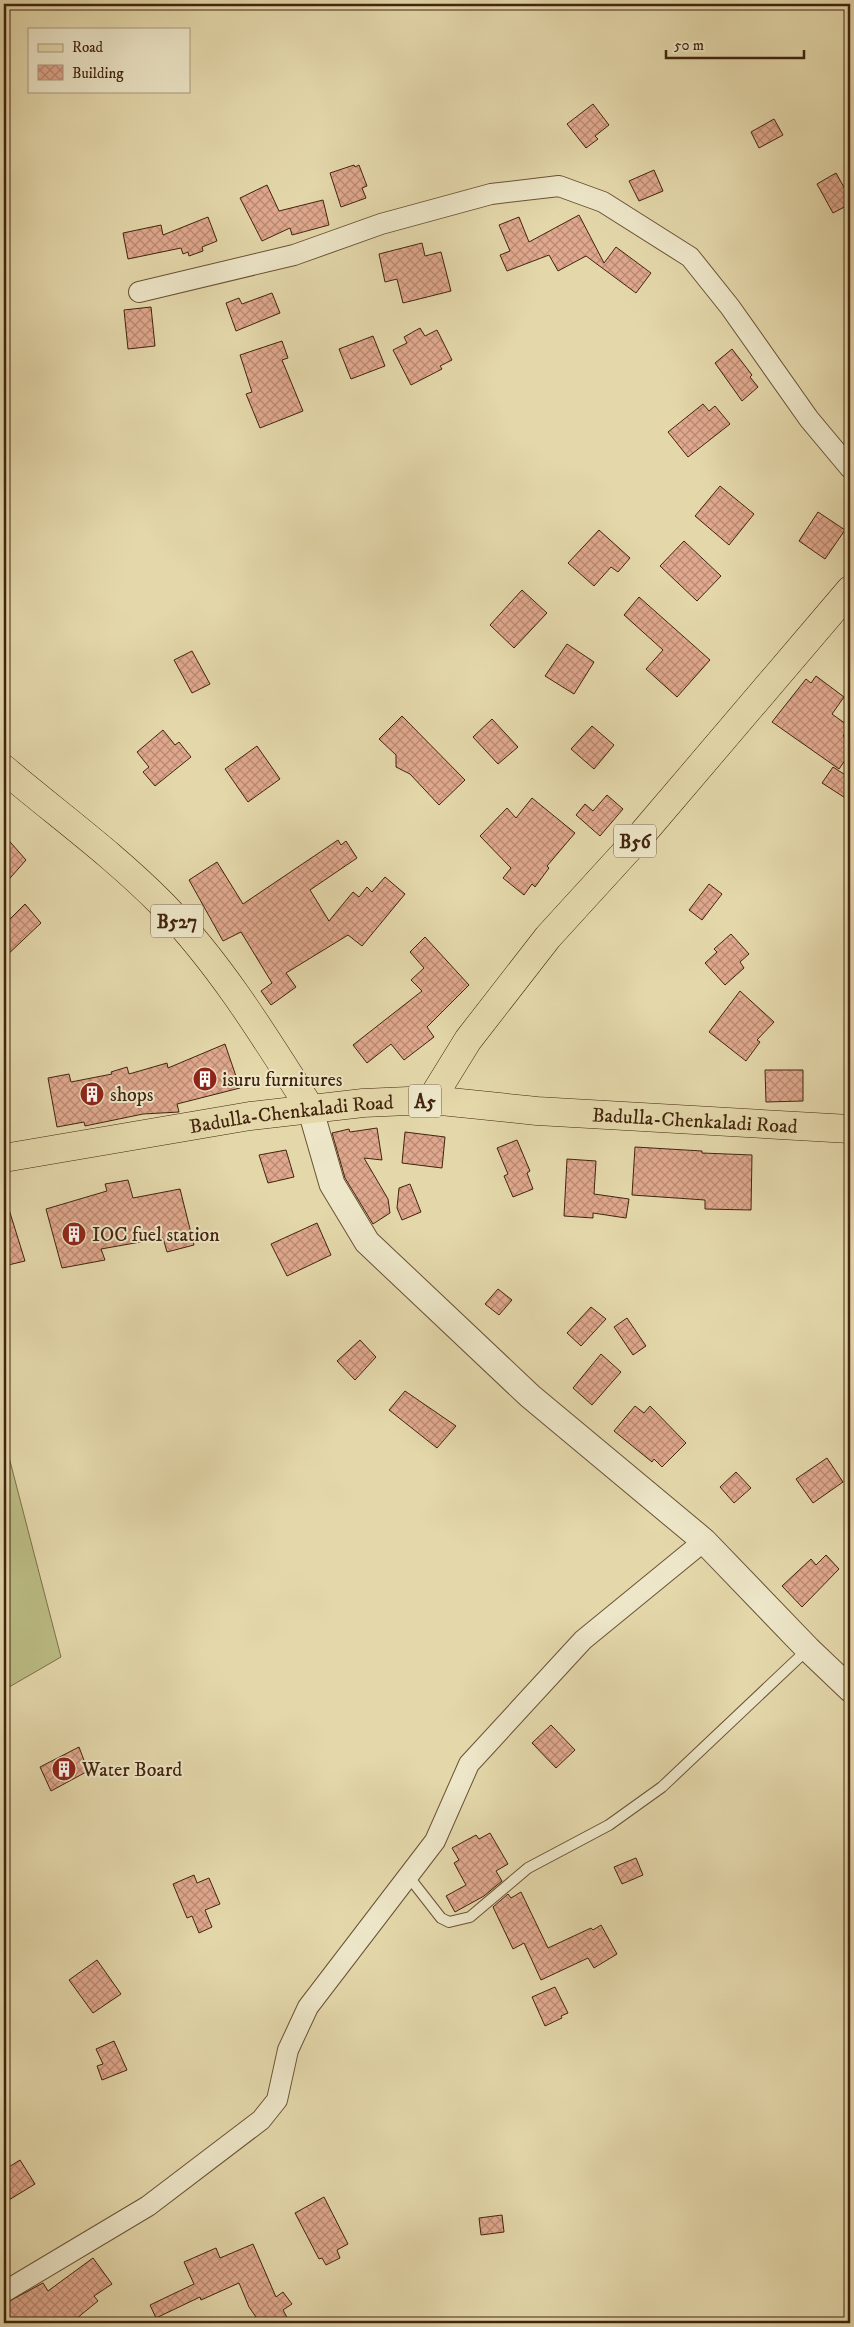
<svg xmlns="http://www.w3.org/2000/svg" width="854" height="2327" font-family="'IM FELL DW Pica',serif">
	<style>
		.pitch { fill: #bbbc84; stroke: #7e7049 }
		.building { fill: url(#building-cross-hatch); stroke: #42240e }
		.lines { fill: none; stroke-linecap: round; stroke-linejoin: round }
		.service-casing { stroke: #6a5135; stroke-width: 12 }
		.minor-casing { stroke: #6a5135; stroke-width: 22 }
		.tertiary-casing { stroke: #6a5135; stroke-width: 27 }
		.primary-casing { stroke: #42240e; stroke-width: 29 }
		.trunk-casing { stroke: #42240e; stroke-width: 29 }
		.service { stroke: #ede6c8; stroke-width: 10 }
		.minor { stroke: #ede6c8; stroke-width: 20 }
		.tertiary { stroke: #ede6c8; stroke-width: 25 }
		.primary { stroke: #e4d8ab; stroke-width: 28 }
		.trunk { stroke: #e4d8ab; stroke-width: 28 }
		.labels { text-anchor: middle; stroke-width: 4; stroke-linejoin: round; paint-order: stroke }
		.shield { fill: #ede6c8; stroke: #755e46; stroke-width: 1 }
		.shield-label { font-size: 19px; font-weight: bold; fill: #42240e }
		.poi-label { font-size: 20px; fill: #42240e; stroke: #ede6c8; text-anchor: start }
		.street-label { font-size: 20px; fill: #42240e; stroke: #ede6c8 }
	</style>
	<defs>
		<pattern id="building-cross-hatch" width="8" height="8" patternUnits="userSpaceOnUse" patternTransform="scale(1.25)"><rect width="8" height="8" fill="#e0a88e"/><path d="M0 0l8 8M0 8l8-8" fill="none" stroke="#b78972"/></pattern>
	</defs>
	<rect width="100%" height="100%" fill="#e4d8ab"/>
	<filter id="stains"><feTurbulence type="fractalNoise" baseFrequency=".004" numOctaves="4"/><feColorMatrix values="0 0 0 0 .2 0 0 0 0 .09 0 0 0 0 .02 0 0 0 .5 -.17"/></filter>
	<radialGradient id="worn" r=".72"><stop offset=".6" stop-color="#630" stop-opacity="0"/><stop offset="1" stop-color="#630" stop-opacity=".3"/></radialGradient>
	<path class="pitch" d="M4,1438L61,1657L4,1690Z"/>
	<path class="building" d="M593,104L609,125L595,136L598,139L586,148L567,124Z
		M774,119L783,135L759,148L751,132Z
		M354,165L355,167L359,165L367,186L362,188L366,198L341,207L330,173Z
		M654,170L663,191L639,201L629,181Z
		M836,173L850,198V204L833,213L817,184Z
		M267,185L279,211L323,200L329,225L292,235L290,228L262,241L240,198Z
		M579,215L604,263L616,247L651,273L636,293L586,256L558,271L549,255L507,271L500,255L510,251L499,225L519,217L529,242Z
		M208,217L217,241L202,247L203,251L189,256L188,252L183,254L181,248L128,259L123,233L161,225L163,235Z
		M422,243L425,256L441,252L451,291L403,303L397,279L385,282L379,254Z
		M272,293L280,313L236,331L226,303L239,298L242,304Z
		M151,307L155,346L128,349L124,310Z
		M420,328L425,336L437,330L452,360L440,366L442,369L411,385L393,350L407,343L404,337Z
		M373,336L385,366L351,379L339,349Z
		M282,341L288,358L282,360L303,411L260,428L246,394L252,392L240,355Z
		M732,349L752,375L750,377L758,387L742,401L715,363Z
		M703,404L709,411L715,406L730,424L688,457L668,432Z
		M720,486L754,514L729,545L695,516Z
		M818,512L845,530L825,559L799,541Z
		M599,530L630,558L618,572L611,567L594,586L568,563Z
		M684,541L721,576L697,601L660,566Z
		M522,590L547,613L514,648L490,625Z
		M639,597L710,660L677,697L646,669L663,650L624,615Z
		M567,644L594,662L574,694L545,676Z
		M192,651L210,684L192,693L174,660Z
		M816,676L844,697L832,714L850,727L843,736L850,741V753L839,769L772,722L806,679L811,683Z
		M402,716L465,780L439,805L410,774L396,767V755L379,739Z
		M492,719L518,747L498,764L473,737Z
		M592,726L614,745L594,769L571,749Z
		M163,730L175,745L179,742L191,757L155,786L143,772L149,767L137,752Z
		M257,746L280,779L248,802L225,769Z
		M833,767L850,778V801L822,783Z
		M607,795L623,809L600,836L576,815L585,804L593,811Z
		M532,798L575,833L547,866L549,868L535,887L532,884L524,895L503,878L511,868L480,836L507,808L516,818Z
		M4,835L26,860L4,885Z
		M338,840L341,845L346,841L357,858L310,890L329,921L353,892L359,897L367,887L372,892L385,877L405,894L362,946L348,935L286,973L296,987L271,1005L261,991L272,983L241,932L223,941L189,880L217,862L243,904Z
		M709,884L722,894L702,920L689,910Z
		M25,904L41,923L4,958V925Z
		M731,934L749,954L740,962L744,968L725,985L705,963L717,952L714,949Z
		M425,937L469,985L427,1027L434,1037L404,1060L391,1044L367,1063L353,1045L422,991L411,980L424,968L410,952Z
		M740,991L774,1022L757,1040L760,1042L746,1061L709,1032Z
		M225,1044L240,1088L177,1104L179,1112L143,1114L85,1126L84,1122L57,1127L48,1078L69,1074L71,1082L112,1074L111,1072L127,1067L129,1074L167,1063L168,1068Z
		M765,1070H803V1101L766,1102Z
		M377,1128L382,1160L364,1158L388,1199L390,1213L373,1224L345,1178L332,1133L349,1129L350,1132Z
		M405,1132L445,1137L442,1168L402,1163Z
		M517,1140L530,1171L527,1173L533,1189L513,1197L504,1176L508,1174L497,1148Z
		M635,1147L702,1151V1153L752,1155L751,1210L705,1209V1200L632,1195Z
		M286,1150L294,1177L268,1183L259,1155Z
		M567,1159L596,1161L594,1194L629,1199L626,1218L593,1213V1218L564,1216Z
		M128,1180L133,1198L180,1189L194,1245L167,1252L163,1238L101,1249L105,1260L62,1268L46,1209L107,1191L105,1184Z
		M410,1184L421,1212L402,1220L397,1208L399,1188Z
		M7,1203L25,1261L4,1266V1204Z
		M317,1223L331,1255L287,1276L271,1244Z
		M498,1289L512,1300L499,1315L485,1304Z
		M591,1307L606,1319L581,1346L567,1333Z
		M627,1318L646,1346L633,1355L614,1327Z
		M360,1340L376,1357L355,1380L337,1361Z
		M601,1354L621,1372L592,1405L573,1388Z
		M405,1391L456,1426L437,1448L389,1410Z
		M635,1406L644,1413L650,1406L686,1443L662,1467L654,1459L652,1462L614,1431Z
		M827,1458L843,1482L813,1503L796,1479Z
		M736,1472L751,1488L734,1503L720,1487Z
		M826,1555L839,1569L802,1607L782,1586L811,1559L816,1565Z
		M551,1725L575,1750L556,1768L532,1743Z
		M79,1747L88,1771L51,1791L40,1767Z
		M490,1833L508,1864L496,1871L502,1881L484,1896L455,1912L446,1896L466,1885L454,1863L459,1860L452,1848L476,1835L479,1839Z
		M636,1858L643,1875L622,1884L614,1867Z
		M194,1875L197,1883L209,1878L220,1904L205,1910L212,1927L199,1933L192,1916L187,1918L173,1884Z
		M521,1892L548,1948L591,1928L593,1930L601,1925L617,1954L594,1968L588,1958L541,1980L524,1943L513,1949L493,1907L508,1894L511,1898Z
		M97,1960L121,1994L93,2013L69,1980Z
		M555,1987L568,2013L561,2016L562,2018L545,2026L532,1997Z
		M114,2041L127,2070L102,2080L97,2066L103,2064L96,2049Z
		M20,2160L35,2184L4,2203V2170Z
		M324,2197L348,2244L337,2250L340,2258L326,2265L322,2258L319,2259L295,2213Z
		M502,2215L504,2232L481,2235L479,2218Z
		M253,2244L276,2297L283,2292L292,2304L283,2310L290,2323H260L249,2307L239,2283L201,2300L200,2297L156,2318L150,2305L194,2284L184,2262L216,2248L220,2258Z
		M93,2258L112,2284L94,2296L98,2301L71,2323H7L4,2318V2304L43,2283L48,2291Z"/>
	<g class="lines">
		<defs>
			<path id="service" d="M409,1877L441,1918L449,1922L470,1917L528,1868L609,1825L662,1787L808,1649"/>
			<path id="minor" d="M139,292L294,255L381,224L491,194L559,186L603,202L690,257L730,307L809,419L850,468
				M4,2292L148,2206L261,2120L277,2100L288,2050L308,2007L435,1841L469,1764L583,1640L704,1541"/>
			<path id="tertiary" d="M310,1108L332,1184L367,1242L530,1396L704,1541L808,1649L850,1689"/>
			<path id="primary" d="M4,769C57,814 114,855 163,905C221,965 265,1037 310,1108
				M431,1100L468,1040L548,937L643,833L850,590"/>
			<g id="trunk">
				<path id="s1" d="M4,1158L250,1116L363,1103L431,1100L537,1111L850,1129"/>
			</g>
		</defs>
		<use href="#service" class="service-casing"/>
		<use href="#minor" class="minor-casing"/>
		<use href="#tertiary" class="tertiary-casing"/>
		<use href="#primary" class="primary-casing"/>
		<use href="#trunk" class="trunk-casing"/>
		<use href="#service" class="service"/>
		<use href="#minor" class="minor"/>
		<use href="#tertiary" class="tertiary"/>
		<use href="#primary" class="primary"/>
		<use href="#trunk" class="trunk"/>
	</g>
	<defs>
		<symbol id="building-disc" viewBox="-11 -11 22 22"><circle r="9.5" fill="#8f2418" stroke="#ede6c8"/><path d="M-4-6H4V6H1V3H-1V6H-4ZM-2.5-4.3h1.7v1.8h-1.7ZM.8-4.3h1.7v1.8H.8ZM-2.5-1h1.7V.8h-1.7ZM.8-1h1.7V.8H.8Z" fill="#fff"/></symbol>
	</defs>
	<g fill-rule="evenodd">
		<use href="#building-disc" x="191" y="1065" width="28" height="28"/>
		<use href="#building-disc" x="78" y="1080" width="28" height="28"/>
		<use href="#building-disc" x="60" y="1220" width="28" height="28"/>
		<use href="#building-disc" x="50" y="1755" width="28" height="28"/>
	</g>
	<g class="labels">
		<g class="shield">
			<rect x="614" y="824.5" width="42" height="33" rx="4"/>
			<rect x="151" y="904.5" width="52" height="33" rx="4"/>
			<rect x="409" y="1084.5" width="32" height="33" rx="4"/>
		</g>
		<g class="shield-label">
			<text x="635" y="848">B56</text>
			<text x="177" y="928">B527</text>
			<text x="425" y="1108">A5</text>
		</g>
		<g class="poi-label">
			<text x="222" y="1086">isuru furnitures</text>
			<text x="110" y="1101">shops</text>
			<text x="92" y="1241">IOC fuel station</text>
			<text x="82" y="1776">Water Board</text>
		</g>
		<g class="street-label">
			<text dy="7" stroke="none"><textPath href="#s1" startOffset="291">Badulla-Chenkaladi Road</textPath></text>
			<text dy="7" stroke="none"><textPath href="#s1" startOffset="696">Badulla-Chenkaladi Road</textPath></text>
		</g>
	</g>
	<rect width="854" height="2327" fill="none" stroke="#e4d8ab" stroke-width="20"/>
	<rect x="5" y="5" width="844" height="2317" fill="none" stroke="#42240e" stroke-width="2.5"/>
	<rect x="10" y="10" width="834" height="2307" fill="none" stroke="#42240e"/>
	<rect x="28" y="28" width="162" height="65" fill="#ede6c8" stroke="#a9987e"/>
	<rect x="38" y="44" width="25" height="8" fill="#e4d8ab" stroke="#a9987e"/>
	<text x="72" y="52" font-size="15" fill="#42240e">Road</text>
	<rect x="38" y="65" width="25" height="15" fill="url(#building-cross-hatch)" stroke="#a9987e"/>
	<text x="72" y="78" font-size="15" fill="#42240e">Building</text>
	<path d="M666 50v8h138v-8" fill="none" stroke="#42240e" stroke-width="2.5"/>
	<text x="674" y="50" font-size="15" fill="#42240e" stroke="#ede6c8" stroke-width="4" paint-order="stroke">50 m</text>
	<rect width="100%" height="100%" filter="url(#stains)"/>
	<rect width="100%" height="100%" fill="url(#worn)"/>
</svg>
